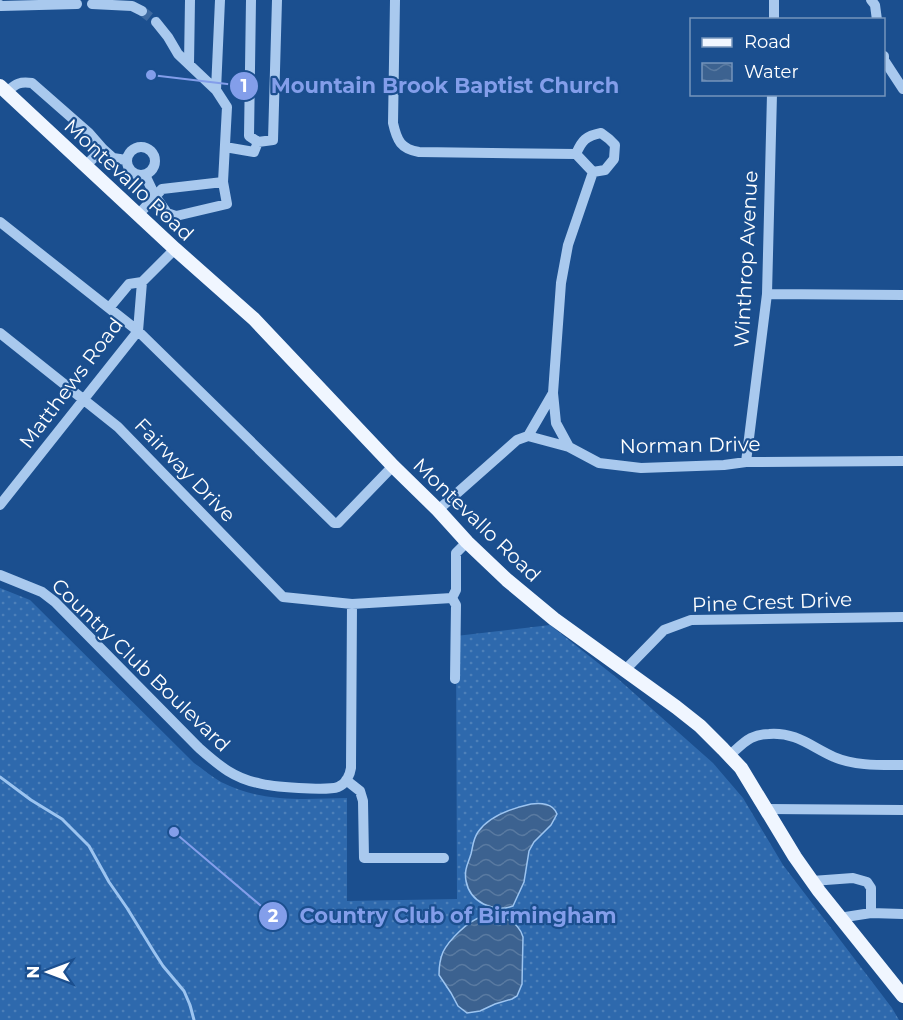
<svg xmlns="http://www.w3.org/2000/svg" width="903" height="1020" font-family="Montserrat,sans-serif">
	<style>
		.grass { fill: url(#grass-dots) }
		.water { fill: url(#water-waves); stroke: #9cc4f0; stroke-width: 1.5 }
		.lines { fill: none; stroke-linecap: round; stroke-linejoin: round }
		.stream { stroke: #9cc4f0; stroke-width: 3 }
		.minor-tunnel { stroke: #3d69a0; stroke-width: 10; stroke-dasharray: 10 5; stroke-linecap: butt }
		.minor { stroke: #a9c9ee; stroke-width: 10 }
		.major { stroke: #f0f6ff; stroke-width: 14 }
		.labels { text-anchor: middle; stroke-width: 4.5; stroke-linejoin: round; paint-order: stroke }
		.street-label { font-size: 20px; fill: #fff; stroke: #1b4f8f }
		.leader { fill: none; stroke: #839eea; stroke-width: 2 }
		.callout-dot { fill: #839eea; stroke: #1b4f8f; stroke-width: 2 }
		.mark-label { font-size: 18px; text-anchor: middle; font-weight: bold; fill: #fff }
		.callout-label { font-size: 21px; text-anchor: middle; font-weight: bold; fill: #839eea; stroke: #1b4f8f; stroke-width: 4.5; stroke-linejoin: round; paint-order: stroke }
	</style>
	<defs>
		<pattern id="grass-dots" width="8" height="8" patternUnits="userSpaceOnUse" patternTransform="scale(1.5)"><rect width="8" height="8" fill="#2e69ad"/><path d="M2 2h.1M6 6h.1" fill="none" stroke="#4d80b9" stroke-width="1.8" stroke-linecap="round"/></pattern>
		<pattern id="water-waves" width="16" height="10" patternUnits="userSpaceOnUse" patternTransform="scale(1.5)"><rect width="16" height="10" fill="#3c6290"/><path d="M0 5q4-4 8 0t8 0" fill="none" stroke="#597aa1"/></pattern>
	</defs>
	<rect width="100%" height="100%" fill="#1b4f8f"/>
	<path class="grass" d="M0,588L30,600L194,763C203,769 212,777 221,782C263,803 303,799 347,798V901L457,899L456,636L550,625L617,678L713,763L743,798L783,865L892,1008L899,1020H0Z"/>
	<path class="water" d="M531,804C541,803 553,803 557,814L551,825L534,842L529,851L524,882L513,906C493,913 470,902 466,881C464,869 468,864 471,854C473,846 473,839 478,832C489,816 513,808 531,804Z
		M495,916C508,918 519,923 523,937L522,984L517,996L512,999L495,1004L480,1011L467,1013L458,1006L451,993L439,975C439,968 440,959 443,952C449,940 468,921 481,917C486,916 491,916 495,916Z"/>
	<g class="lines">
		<path class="stream" d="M0,777L31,800L62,819L89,846L109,882L127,908L154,952L163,966L184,991L190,1005L194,1020"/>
		<path class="minor-tunnel" d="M142,11L156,22"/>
		<path class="minor" d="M251,0L249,136L258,142
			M395,0L393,123C397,141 401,149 419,152L576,154L593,172
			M871,0L875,5L877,20
			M92,4L132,6L142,11
			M0,5L1,6L77,4
			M774,20V0
			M884,56V60L903,89
			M189,64L190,0
			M216,90L220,0
			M6,92C16,84 19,81 32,83L89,133L103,149L113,158L126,160
			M127 161a14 14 0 1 1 28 0a14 14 0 1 1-28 0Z
			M225,147L254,152L258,142L273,140L277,0
			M576,154C582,140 586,136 601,133L609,139L615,145L614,159L605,170L593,172
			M85,166L103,149
			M145,175L155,196L167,213L176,216L227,204L223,182L227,107L216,90L178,54L168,37L156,22
			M138,215L162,189L223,182
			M0,222L138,331L334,523H338L393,466
			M767,294L903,295
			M109,308L129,284L142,282
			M0,333L118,427L283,597L352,604L452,598L456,590V553L467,542
			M553,393L556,423L569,447
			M528,436L553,393L561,283L568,245L593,172
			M746,462L767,294L772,94
			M0,505L138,331L142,282L175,249
			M438,510L517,440L528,436L569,447L599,463L641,468L724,465L746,462L903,461
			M0,575L42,592L55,602L198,747C207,755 217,764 228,771C236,776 248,781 258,783C271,787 327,791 338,787C346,784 350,775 351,768L352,604
			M452,598L456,605L455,679
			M625,670L664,630L691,620L903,617
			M729,756C736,750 743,742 751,738C757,735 763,734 769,734C797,732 811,747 834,757C855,766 880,765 903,765
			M346,780L360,791L363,801L364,858H444
			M767,809L903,810
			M812,881L853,878L867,882L871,888V913
			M839,918L871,913L903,914"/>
		<path class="major" d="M0,86L175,249L254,319L393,466L438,510L467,542L507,580L554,619L676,707L700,726L723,749L741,768L795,857L819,891L903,996"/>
	</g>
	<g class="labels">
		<g class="street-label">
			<text transform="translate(129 180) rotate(43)" y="7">Montevallo Road</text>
			<text transform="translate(746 259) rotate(-87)" y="7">Winthrop Avenue</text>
			<text transform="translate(71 383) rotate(-53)" y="7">Matthews Road</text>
			<text transform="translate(690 445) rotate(-1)" y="7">Norman Drive</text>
			<text transform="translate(185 470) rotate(46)" y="7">Fairway Drive</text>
			<text transform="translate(477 520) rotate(44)" y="7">Montevallo Road</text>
			<text transform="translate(772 602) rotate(-2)" y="7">Pine Crest Drive</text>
			<text transform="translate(141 665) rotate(44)" y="7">Country Club Boulevard</text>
		</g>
	</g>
	<path class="leader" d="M151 75L244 86M174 832L273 916"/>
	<g class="callout-dot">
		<circle cx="151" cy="75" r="6"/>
		<circle cx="174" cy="832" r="6"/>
		<circle cx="244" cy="86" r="15"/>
		<circle cx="273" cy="916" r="15"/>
	</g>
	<g class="mark-label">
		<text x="244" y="92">1</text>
		<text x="273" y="922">2</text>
	</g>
	<g class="callout-label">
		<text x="445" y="93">Mountain Brook Baptist Church</text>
		<text x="458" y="923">Country Club of Birmingham</text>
	</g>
	<rect x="690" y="18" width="195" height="78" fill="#1b4f8f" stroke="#7695bc" stroke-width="1.5"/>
	<rect x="702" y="38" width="30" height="9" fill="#f0f6ff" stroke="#7695bc" stroke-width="1.5"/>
	<text x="744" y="48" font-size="18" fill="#ffffff">Road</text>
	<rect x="702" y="63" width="30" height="18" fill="url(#water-waves)" stroke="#7695bc" stroke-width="1.5"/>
	<text x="744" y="78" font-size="18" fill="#ffffff">Water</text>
	<g transform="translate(48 972) rotate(270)" stroke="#1b4f8f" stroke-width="4.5" paint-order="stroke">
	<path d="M0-4.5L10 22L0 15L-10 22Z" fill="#ffffff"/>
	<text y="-9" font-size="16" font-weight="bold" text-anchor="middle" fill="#ffffff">N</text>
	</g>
</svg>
